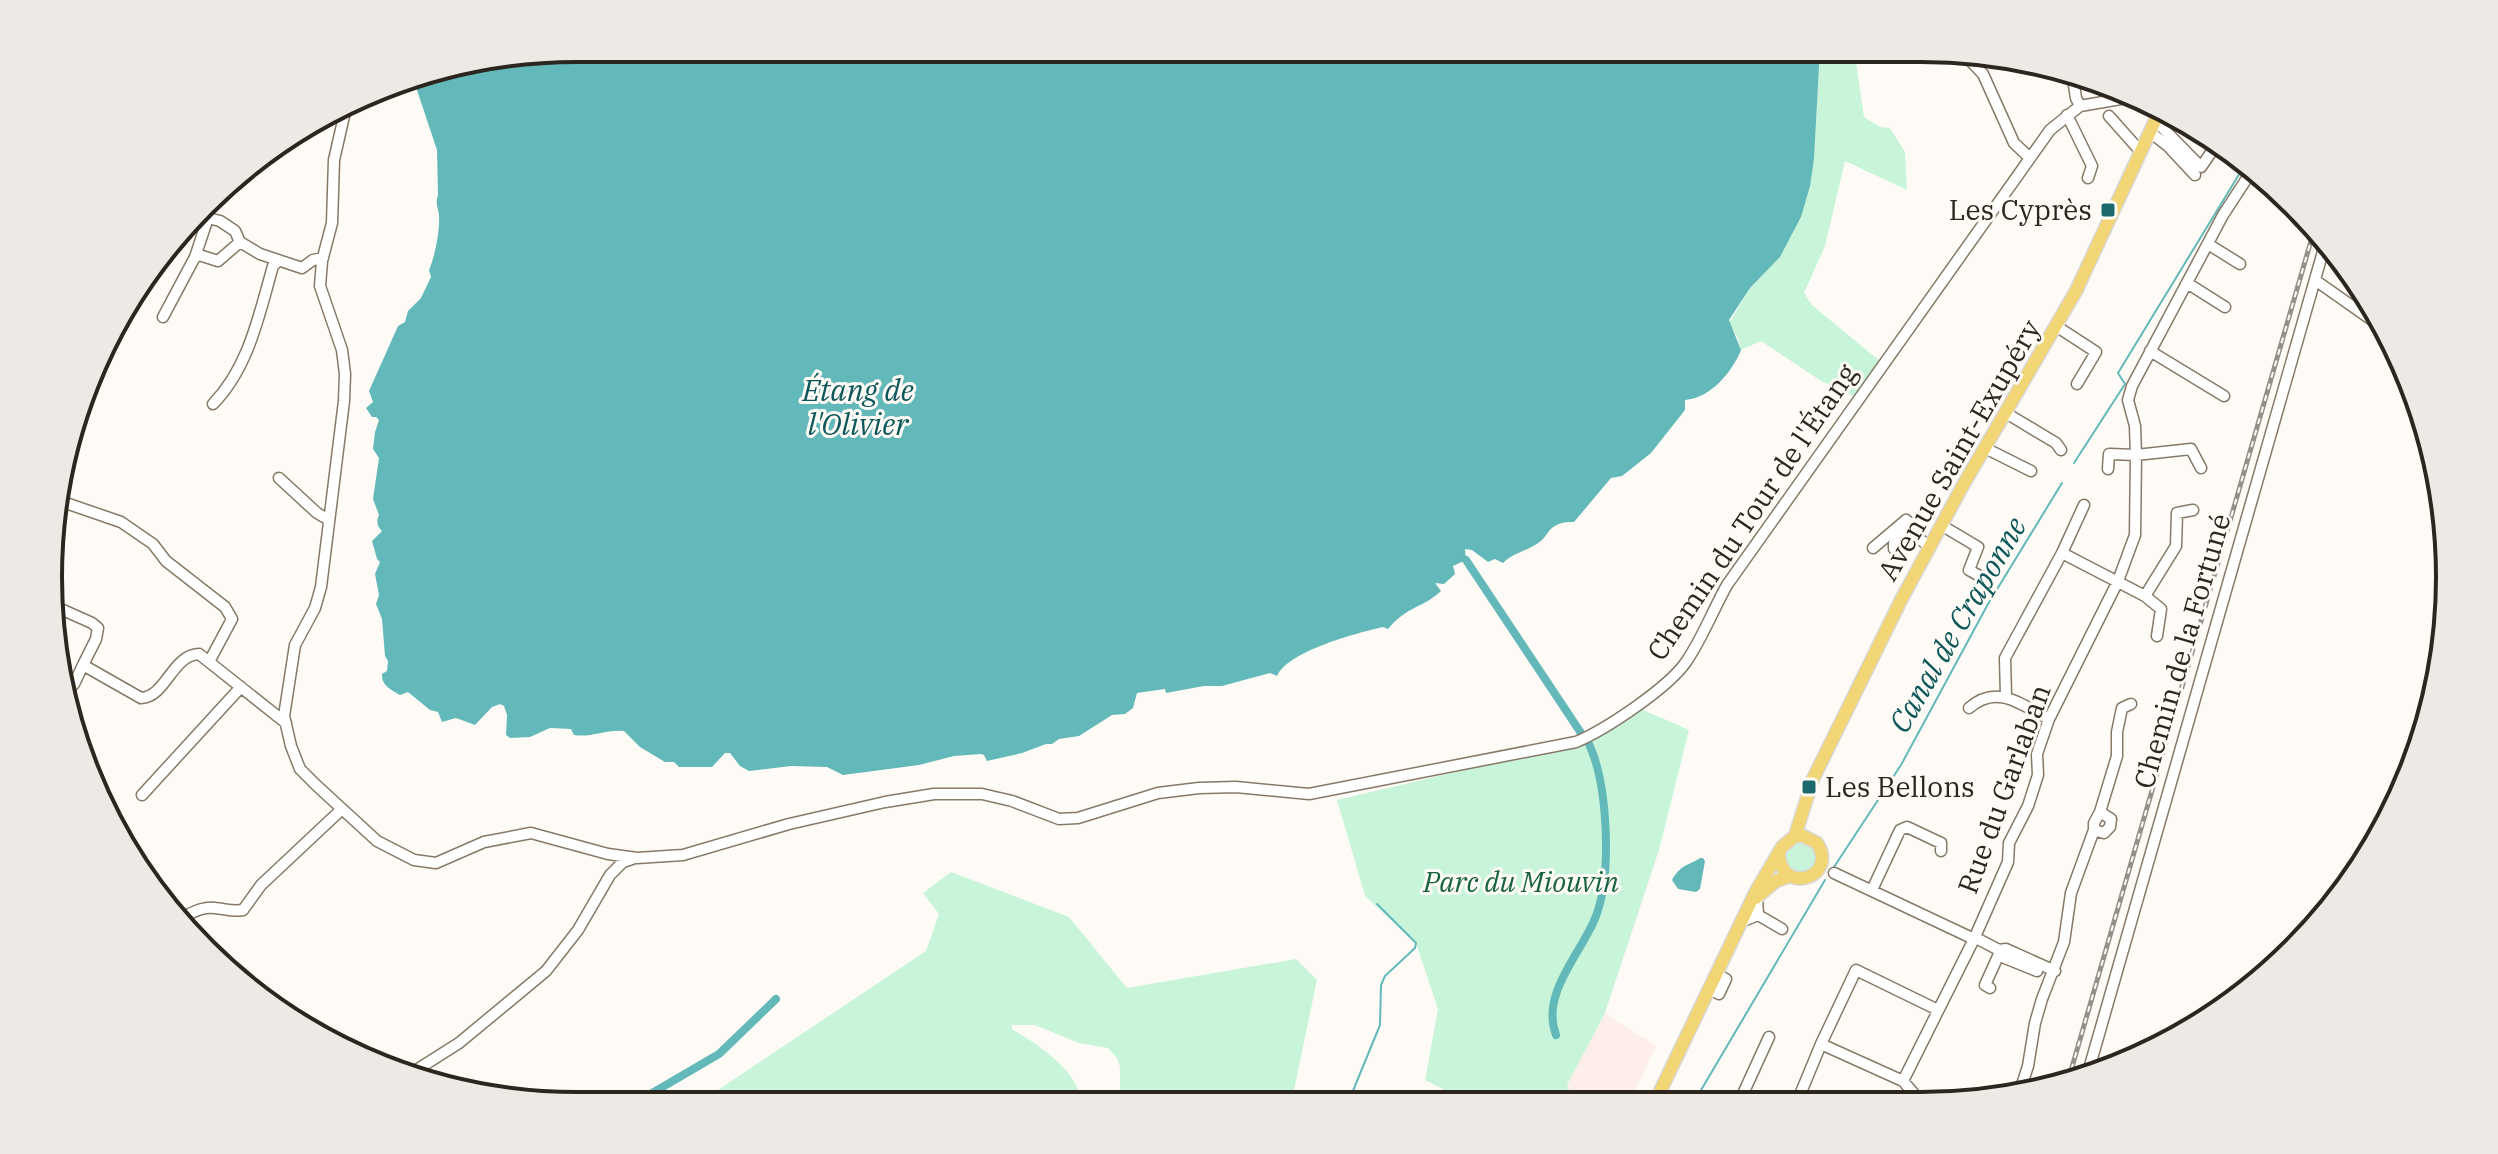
<svg xmlns="http://www.w3.org/2000/svg" width="2498" height="1154" font-family="'IBM Plex Serif',serif">
	<style>
		.commercial { fill: #fdeeea }
		.green { fill: #c8f5da }
		.water { fill: #63b8b9 }
		.lines { fill: none; stroke-linecap: round; stroke-linejoin: round }
		.stream { stroke: #63b8b9; stroke-width: 2 }
		.canal { stroke: #63b8b9; stroke-width: 8 }
		.minor-casing { stroke: #877967; stroke-width: 13 }
		.major-casing { stroke: #d9d8d7; stroke-width: 15 }
		.minor { stroke: #fff; stroke-width: 10 }
		.major { stroke: #f2d575; stroke-width: 12 }
		.rail-casing { stroke: #938f89; stroke-width: 5 }
		.rail { stroke: #fefbf7; stroke-width: 2; stroke-dasharray: 6; stroke-linecap: butt }
		.poi-dot { fill: #1b686d; stroke: #fefbf7; stroke-width: 3 }
		.labels { text-anchor: middle; stroke-width: 6; stroke-linejoin: round; paint-order: stroke }
		.poi-label { font-size: 28px; fill: #2c261f; stroke: #fefbf7; text-anchor: end }
		.street-label { font-size: 28px; fill: #2c261f; stroke: #fefbf7 }
		.park-label { font-size: 28px; font-style: italic; fill: #176241; stroke: #fefbf7 }
		.water-label { font-size: 30px; font-style: italic; fill: #0b5759; stroke: #fefbf7 }
		.rim { fill: none; stroke: #2c261f; stroke-width: 4 }
	</style>
	<rect width="100%" height="100%" fill="#fefbf7"/>
	<path class="commercial" d="M1605,1013L1656,1046L1629,1103H1575L1567,1085Z"/>
	<path class="green" d="M1820,48H1854L1864,117L1880,127L1890,128L1905,152L1907,190L1845,161L1825,246L1804,293L1812,305L1881,362L1855,398L1836,385L1824,383L1761,341L1741,350L1738,338L1729,323L1750,288L1780,257L1801,217L1814,159Z
		M1639,708L1689,730L1659,850L1605,1013L1567,1085L1575,1103H1470L1425,1080L1438,1009L1416,943L1365,896L1337,800L1587,741Z
		M1785 858a16 16 0 1 1 32 0a16 16 0 1 1-32 0Z
		M951,872L1069,917L1127,988L1296,959L1317,980L1293,1095L1289,1104H1120V1067L1117,1058L1108,1048L1079,1043L1035,1025H1012V1029C1039,1045 1079,1071 1082,1104L694,1106L926,951L939,914L923,893Z"/>
	<path class="water" d="M577,48H1820L1814,159L1810,186L1801,217L1780,257L1750,288L1729,320L1741,350C1732,372 1711,398 1685,400V410L1651,453L1622,476L1611,478L1574,522C1567,522 1561,522 1555,526C1549,529 1547,535 1542,540C1530,551 1513,552 1503,563L1495,559L1488,562L1472,550L1465,549L1466,560L1453,566L1455,574L1444,584L1435,583L1441,591C1423,608 1407,606 1388,629L1383,627C1357,633 1288,651 1277,676L1270,673L1222,686H1204L1166,693L1165,689L1137,693L1133,708L1125,714L1112,715L1079,736L1059,739L1052,744H1046L1022,753L987,761L984,755L981,754L954,756L919,765L843,775L827,767L791,766L749,771L740,766L730,753H725L712,767H679L674,762H665L640,747L624,731C606,729 591,738 574,735L571,729L550,728L530,737L510,738L506,735L507,715L504,706L500,704L492,707L475,725L456,718L442,722L438,712L430,710L408,692L400,695C391,690 381,685 382,674L387,671L388,661L385,656L382,619L376,604L379,595L375,574L380,562L377,559L372,541L382,531C377,526 376,521 379,515L373,499L379,458L373,449L375,432L379,420L376,417H372L366,408L373,402L369,391L398,326L405,322L408,311L421,298L431,277L429,270C435,256 440,231 439,215C438,207 435,204 438,195L437,150L412,75Z
		M1700,858H1703L1705,861L1700,889L1696,892L1678,889L1672,880C1681,864 1688,866 1700,858Z"/>
	<g class="lines">
		<path class="stream" d="M2074,463L2125,384L2118,373L2246,163
			M1834,867L1901,765L1988,604L2062,483
			M1694,1102L1825,880
			M1348,1103L1380,1025L1381,985L1385,976L1415,948L1416,943L1377,904"/>
		<path class="canal" d="M1466,560L1581,733
			M1556,1035C1540,993 1582,953 1596,916C1612,874 1608,785 1589,744
			M630,1106L719,1054L776,999"/>
		<defs>
			<path id="minor" d="M1962,52L1983,74L2014,143L2030,158
				M2072,73L2076,98L2080,106
				M347,103L334,160L332,223L322,261L320,286L342,350L345,374L344,401L321,587L315,608L295,645L284,716L291,746L300,769L316,785L377,841L414,860L436,863L484,842L531,833L608,854L637,858L683,855L789,824L885,802L934,794H982L1012,801L1059,819L1078,818L1158,793L1199,788L1236,787L1309,794L1576,742C1605,730 1668,688 1686,662C1702,639 1713,610 1727,585L2050,130L2080,106L2138,96
				M2067,115L2092,166L2088,178
				M2109,116L2141,152
				M2155,120L2201,167L2219,141
				M2150,132L2168,146L2195,175
				M2208,244L2240,264
				M195,257L199,255L218,261L240,242
				M2315,280L2386,330
				M2187,283L2225,307
				M163,317L195,257L208,218L220,221L235,231L240,242L260,254L302,268L313,260L323,258
				M2056,326L2096,352L2077,384
				M2150,351L2224,396
				M213,404C249,367 259,315 273,266L278,261
				M2006,413L2056,443L2061,450
				M1985,448L2031,471
				M2108,469L2109,454L2136,455L2191,449L2201,468
				M279,478L317,513L329,520
				M57,500L121,522L153,544L166,561L225,607L232,619L209,662
				M1941,525L1978,547L1969,570L1985,579
				M1873,548L1906,520L1910,523L1894,543V549H1899L1909,538L1919,539L1930,546
				M2062,553L2145,596L2161,609L2157,636
				M2145,596L2176,546L2177,513L2193,510
				M54,606L92,623L98,628L96,639L83,665L141,698C166,697 172,655 199,654L286,723
				M64,695L74,684L83,665
				M2006,696L2005,658L2062,553L2084,505
				M1969,708C1997,683 2022,705 2049,719
				M142,795L241,687
				M2100,812L2117,756V732L2122,708L2131,704
				M1834,873L1974,939
				M1872,890L1900,830L1907,827L1941,843V851
				M1758,915L1782,929
				M181,918C192,913 203,906 215,908C226,909 232,912 243,910L261,885L342,809
				M1743,921L1758,915L1757,897
				M1974,937L1999,950L2006,949L2055,971
				M1999,950L2000,956L2037,971
				M1990,988L1985,985L1999,954
				M1709,989L1719,994L1726,979L1716,974
				M407,1076L459,1043L546,971L578,930L610,875L623,862L632,859
				M2087,1076L2326,241
				M1903,1081L1821,1044L1856,970L1938,1010
				M2019,1094L2028,1066L2035,1023L2042,999L2064,942L2071,893L2094,830V823L2100,812L2111,819L2110,827L2104,833L2094,830
				M1754,1102L1742,1096L1769,1037
				M1797,1102L1821,1044
				M1921,1102L1903,1081L1974,939L2008,862L2009,843L2028,806L2038,775L2037,754L2049,719L2118,581L2135,535L2136,455L2135,426L2128,400L2132,386L2223,215L2253,169"/>
			<path id="major" d="M1795,836L1813,779L1901,600L1962,487L2076,291L2161,108
				M1756,898L1776,881L1790,876
				M1655,1102L1756,891L1782,847L1795,836H1803L1817,843C1839,877 1782,896 1779,855"/>
		</defs>
		<use href="#minor" class="minor-casing"/>
		<use href="#major" class="major-casing"/>
		<use href="#minor" class="minor"/>
		<use href="#major" class="major"/>
		<defs>
			<path id="rail" d="M2068,1081L2315,227"/>
		</defs>
		<use href="#rail" class="rail-casing"/>
		<use href="#rail" class="rail"/>
	</g>
	<g class="poi-dot">
		<rect x="2100" y="202" width="16" height="16" rx="4"/>
		<rect x="1801" y="779" width="16" height="16" rx="4"/>
	</g>
	<g class="labels">
		<g class="poi-label">
			<text x="2092" y="220">Les Cyprès</text>
			<text x="1825" y="797" text-anchor="start">Les Bellons</text>
		</g>
		<g class="street-label">
			<text transform="translate(1959 450) rotate(-60)" y="10">Avenue Saint-Exupéry</text>
			<text transform="translate(1752 512) rotate(-56)" y="10">Chemin du Tour de l'Étang</text>
			<text transform="translate(2182 651) rotate(-74)" y="10">Chemin de la Fortuné</text>
			<text transform="translate(2004 789) rotate(-70)" y="10">Rue du Garlaban</text>
		</g>
		<g class="park-label">
			<text x="1521" y="892">Parc du Miouvin</text>
		</g>
		<g class="water-label">
			<text x="858" y="401">Étang de<tspan x="858" dy="34">l'Olivier</tspan></text>
			<text transform="translate(1958 625) rotate(-60)" y="10">Canal de Craponne</text>
		</g>
	</g>
	<path d="M0 0H2498V1154H0ZM577 62H1921A515 515 0 0 1 2436 577V577A515 515 0 0 1 1921 1092H577A515 515 0 0 1 62 577V577A515 515 0 0 1 577 62Z" fill="#edeae6" fill-rule="evenodd"/>
	<path class="rim" d="M577 62H1921A515 515 0 0 1 2436 577V577A515 515 0 0 1 1921 1092H577A515 515 0 0 1 62 577V577A515 515 0 0 1 577 62Z"/>
</svg>
